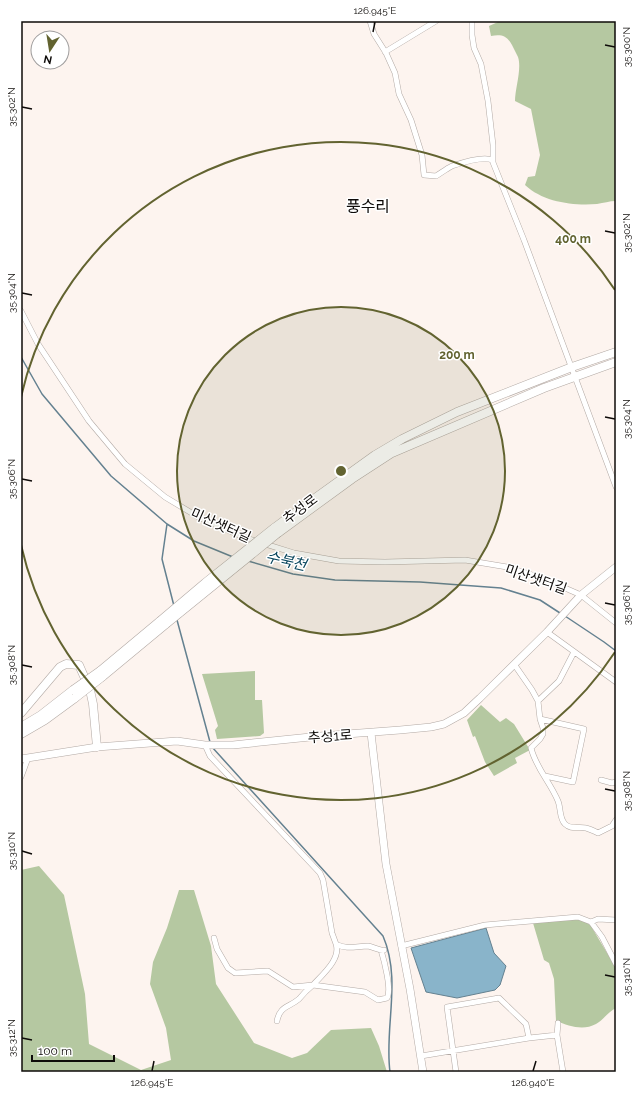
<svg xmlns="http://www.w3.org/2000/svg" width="637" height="1093" font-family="Raleway,'Noto Sans KR',sans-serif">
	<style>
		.forest { fill: #b5c8a1 }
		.water { fill: #89b4ca; stroke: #648190 }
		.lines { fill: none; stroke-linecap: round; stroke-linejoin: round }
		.stream { stroke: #648190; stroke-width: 1.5 }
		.street-casing { stroke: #b2a9a4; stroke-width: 6 }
		.secondary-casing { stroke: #b2a9a4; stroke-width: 8 }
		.primary-casing { stroke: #b2a9a4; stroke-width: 9 }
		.street { stroke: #fff; stroke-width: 5 }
		.secondary { stroke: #fff; stroke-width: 7 }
		.primary { stroke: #fff; stroke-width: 8 }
		.primary-bridge-casing { stroke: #b2a9a4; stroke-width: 9; stroke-linecap: butt }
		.primary-bridge { stroke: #fff; stroke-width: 8 }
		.ticks { fill: none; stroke: #0e0b09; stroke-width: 1.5 }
		.ring { fill: none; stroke: #626330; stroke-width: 2 }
		.labels { text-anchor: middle; stroke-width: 3; stroke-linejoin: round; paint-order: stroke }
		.street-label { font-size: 14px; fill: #0e0b09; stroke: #fff }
		.water-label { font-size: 15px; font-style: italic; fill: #09465d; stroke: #fff }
		.quarter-label { font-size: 16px; fill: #0e0b09; stroke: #fff }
		.centre { fill: #626330; stroke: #fff; stroke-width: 2 }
		.ring-label { font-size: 12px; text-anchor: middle; font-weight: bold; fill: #626330; stroke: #fff; stroke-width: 3; stroke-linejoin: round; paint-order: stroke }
		.neatline { fill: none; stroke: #0e0b09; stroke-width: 1.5 }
		.ticks-label { font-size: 10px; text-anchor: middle; fill: #0e0b09 }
	</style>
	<rect width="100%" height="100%" fill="#fdf4ef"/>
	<path class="forest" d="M498,21H616V201C609,201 604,203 597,204C573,206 543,202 525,185L528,177L535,176L540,155L531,109L515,101C515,88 522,69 518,57C516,53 514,49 512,45C507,36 502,34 491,36L489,26L498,22Z
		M255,671V700H262L264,733L260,736L217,739L215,730L218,726L202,674Z
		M481,705L500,722L506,718L514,724L530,750L515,758L517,763L494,776L485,762L475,736L473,737L467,720Z
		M39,866L64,895L85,994L89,1044L141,1070L171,1060L166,1028L150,984L153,962L167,928L179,890H194L211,946L216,984L254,1043L292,1058L307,1053L331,1030L371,1028L379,1046L387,1072H21V870Z
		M582,918L591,926L616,968V1008C608,1012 602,1021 596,1024C583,1031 569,1026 556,1021L554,979L549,963L544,960L533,923Z"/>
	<path class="water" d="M486,928L494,953L506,966L500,985L495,990L457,998L426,992L411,948Z"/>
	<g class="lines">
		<path class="stream" d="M21,357L42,394L111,476L167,524L194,541L233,557
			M167,524L162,559L174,606
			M248,561L293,574L335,580L420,582L501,588L540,600L560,613
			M565,616L604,642L616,651
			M177,620L210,742
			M212,747L383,936C402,980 384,1028 390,1072"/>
		<defs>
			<path id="street" d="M370,21L374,34L386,53L395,73L399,94L411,120L422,155L424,175L436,176C441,173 446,169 452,166C461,163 484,156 492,160L524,240L616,487
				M472,21V35L474,48L481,64L488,101L493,145V162
				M385,52L436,21
				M21,311L38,344L89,421L125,464L165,497L200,518L246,538L294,553L339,561L385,562L465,560L507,567L542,578L581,595L616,623
				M547,632L616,682
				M514,664L532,690L538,701L540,719L543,728V734L540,739L531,748C536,768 550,782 558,801C561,808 559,818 565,824C571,830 579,826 586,828C590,829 594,831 598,833L612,826L616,820
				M538,701L559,681L574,652
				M540,719L584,729L573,782L545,776
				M205,745L210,756L320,873L323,880L332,933L336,944C346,950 357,946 368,946C374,947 379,951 384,950
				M21,777L28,758
				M601,780L612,783L616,782
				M591,922L602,937L616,964
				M214,938L217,949L228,968L235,973L268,971L293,987L313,985C323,974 341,959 336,944
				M401,946L485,925L578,917L591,922L598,919L616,920
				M277,1021C280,1006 288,1008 299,999C303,994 308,989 313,985L365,992L378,1000L387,998C392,990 384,960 381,950
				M558,1023L557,1035L563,1072
				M421,1056L529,1038
				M456,1072L447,1007L499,998L526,1024L529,1038L557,1035"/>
			<path id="secondary" d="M371,733L386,864L410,989L423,1072
				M21,759L97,747L177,741L205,745H233L320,736L400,730L431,727L444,724L464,713L480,698L547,632L581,595L616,567"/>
			<path id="primary" d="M274,528L297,511L375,455L402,439L457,412L572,367L616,352
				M278,533L352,479L392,453L544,388L616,362
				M100,671L160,621
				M102,677L166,624
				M21,713L60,667L66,664L79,665L90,690L93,704L97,747
				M21,727L41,715L73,690
				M21,734L45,720L75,698"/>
		</defs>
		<use href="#street" class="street-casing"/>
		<use href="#secondary" class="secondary-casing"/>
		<use href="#primary" class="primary-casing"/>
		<use href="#street" class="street"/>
		<use href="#secondary" class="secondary"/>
		<use href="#primary" class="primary"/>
		<defs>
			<path id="primary-bridge" d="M160,621L205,583L274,528
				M166,624L278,533
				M73,690L100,671
				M75,698L102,677"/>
		</defs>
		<use href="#primary-bridge" class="primary-bridge-casing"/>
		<use href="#primary-bridge" class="primary-bridge"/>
	</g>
	<path class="ticks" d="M373,32L375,22M605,45L615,47M22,107L32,109M605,231L615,233M22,293L32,295M605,417L615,419M22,479L32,481M605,603L615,605M22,665L32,667M605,789L615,791M22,851L32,854M605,975L615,977M22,1038L32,1040M152,1071L154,1061M533,1071L536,1061"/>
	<circle cx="341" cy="471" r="164" fill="#626330" fill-opacity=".12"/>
	<g class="ring">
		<circle cx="341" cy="471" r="164"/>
		<path d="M615 652A328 328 0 0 1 21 545M21 397A328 328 0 0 1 615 290"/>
	</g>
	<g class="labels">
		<g class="street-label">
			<text transform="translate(300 509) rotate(-37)" y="5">추성로</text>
			<text transform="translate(221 525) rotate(24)" y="5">미산샛터길</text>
			<text transform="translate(536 579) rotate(19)" y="5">미산샛터길</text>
			<text transform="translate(330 736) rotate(-4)" y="5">추성1로</text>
		</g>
		<g class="water-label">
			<text transform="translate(286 561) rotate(13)" y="5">수북천</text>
		</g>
		<g class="quarter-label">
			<text x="368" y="212">풍수리</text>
		</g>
	</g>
	<circle cx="341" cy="471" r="6" class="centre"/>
	<g class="ring-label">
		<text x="573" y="243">400 m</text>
		<text x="457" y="359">200 m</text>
	</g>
	<rect width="637" height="1093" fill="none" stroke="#ffffff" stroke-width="44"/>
	<g transform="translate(50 50) rotate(192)"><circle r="19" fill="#ffffff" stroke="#9f9d9d"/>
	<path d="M0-3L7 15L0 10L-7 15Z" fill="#626330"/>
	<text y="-6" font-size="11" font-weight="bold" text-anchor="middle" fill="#0e0b09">N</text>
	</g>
	<path d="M32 1055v6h82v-6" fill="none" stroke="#0e0b09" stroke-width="2"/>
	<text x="38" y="1055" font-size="12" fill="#0e0b09" stroke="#ffffff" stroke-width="3" paint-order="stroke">100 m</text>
	<rect x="22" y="22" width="593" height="1049" class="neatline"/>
	<g class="ticks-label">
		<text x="375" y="14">126.945°E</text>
		<text transform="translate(626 47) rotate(-90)" y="4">35.300°N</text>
		<text transform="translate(11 107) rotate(-90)" y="4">35.302°N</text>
		<text transform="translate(626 233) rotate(-90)" y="4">35.302°N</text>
		<text transform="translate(11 293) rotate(-90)" y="4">35.304°N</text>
		<text transform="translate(626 419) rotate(-90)" y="4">35.304°N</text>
		<text transform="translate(11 479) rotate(-90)" y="4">35.306°N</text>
		<text transform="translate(626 605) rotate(-90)" y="4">35.306°N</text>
		<text transform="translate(11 665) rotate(-90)" y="4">35.308°N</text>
		<text transform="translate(626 791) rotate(-90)" y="4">35.308°N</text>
		<text transform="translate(11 851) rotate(-90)" y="4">35.310°N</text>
		<text transform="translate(626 977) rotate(-90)" y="4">35.310°N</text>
		<text transform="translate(11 1038) rotate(-90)" y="4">35.312°N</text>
		<text x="152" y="1086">126.945°E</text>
		<text x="533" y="1086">126.940°E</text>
	</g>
</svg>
